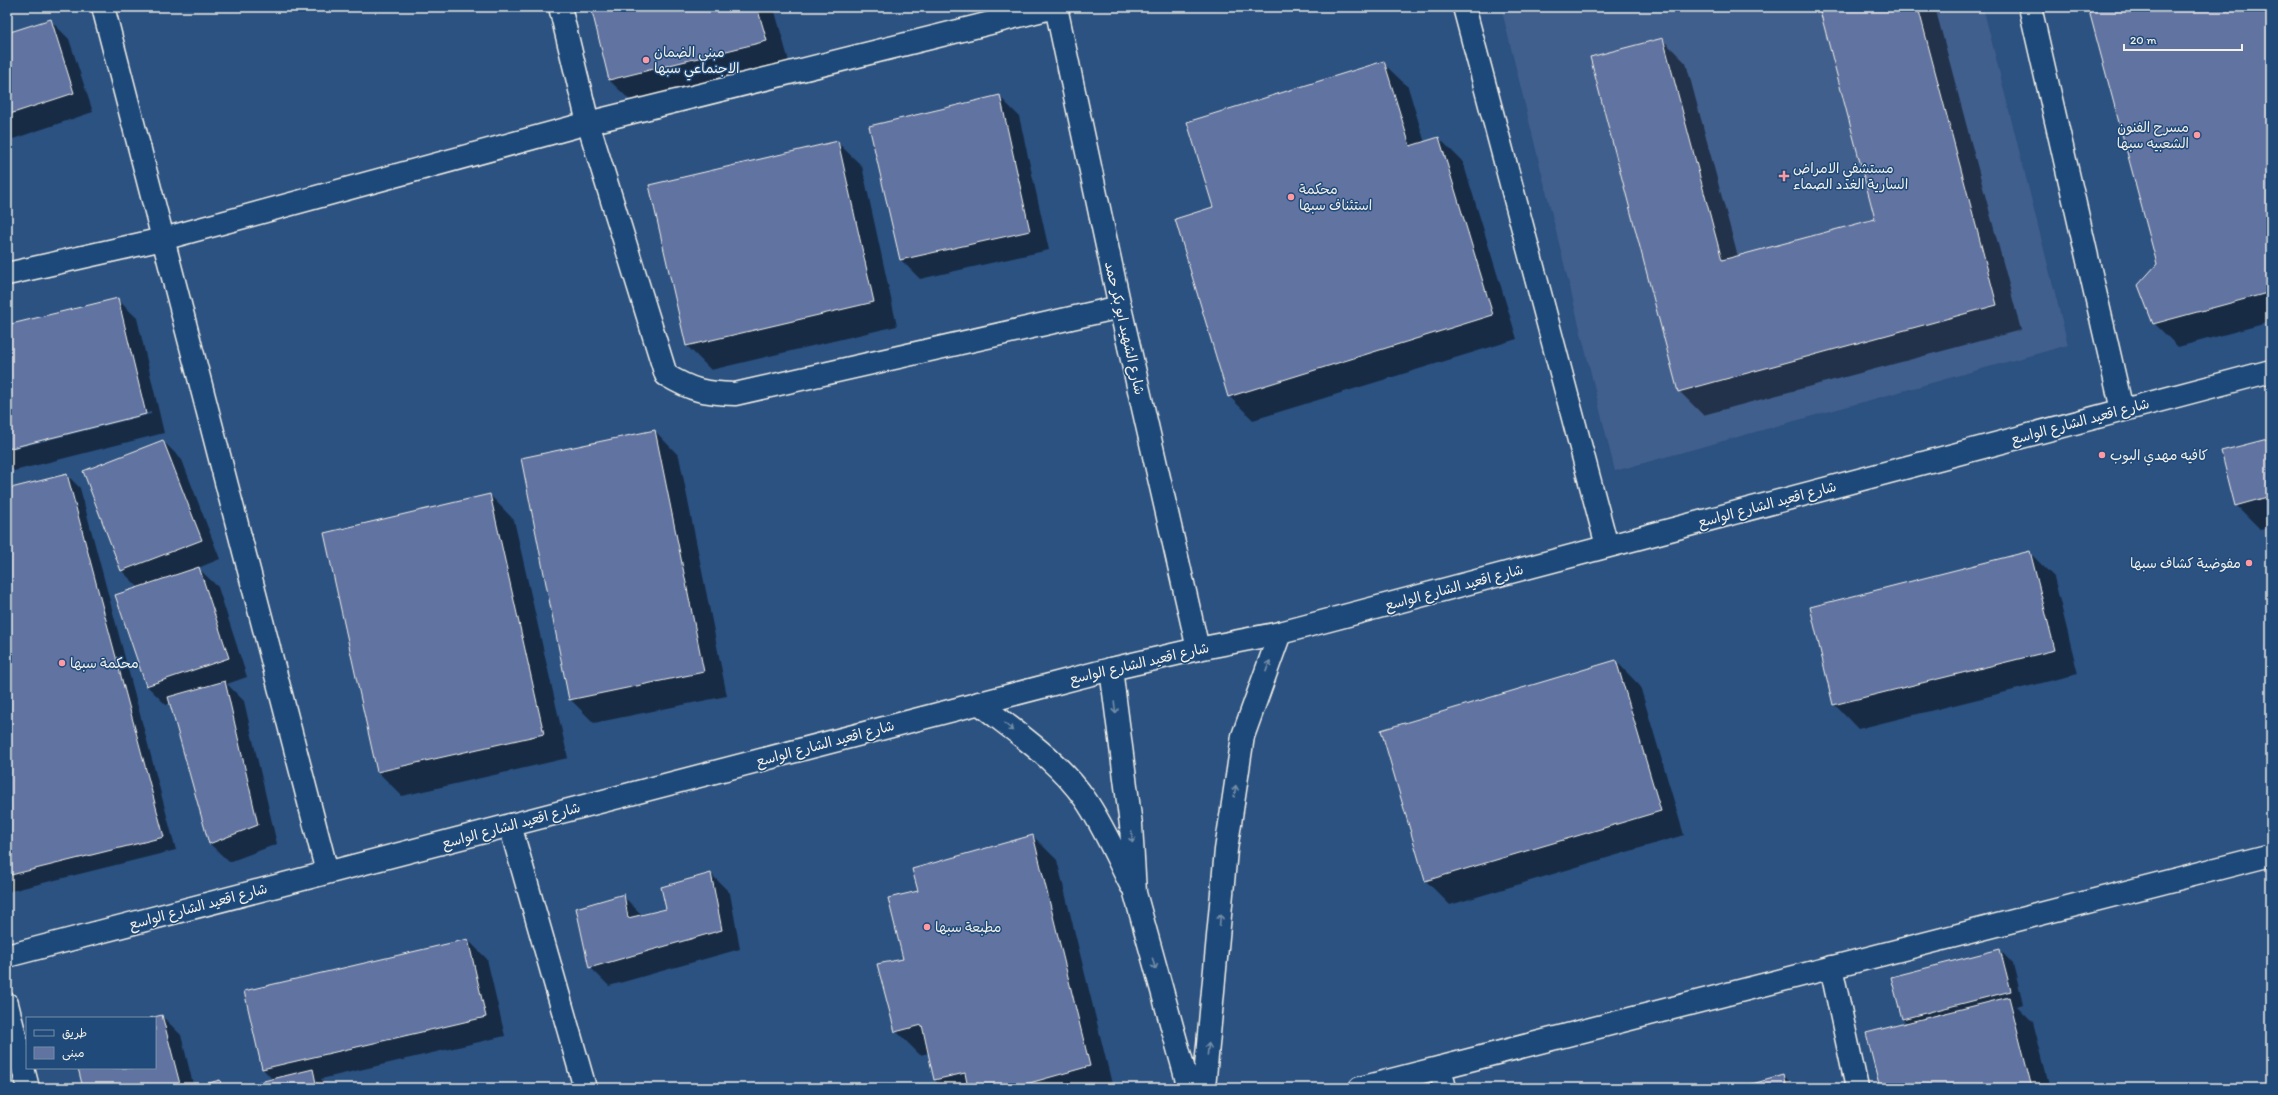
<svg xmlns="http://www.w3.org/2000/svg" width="2278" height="1095" viewBox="0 0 2278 1095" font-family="Itim,'Playpen Sans Arabic',sans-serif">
<rect width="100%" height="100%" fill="#2c5282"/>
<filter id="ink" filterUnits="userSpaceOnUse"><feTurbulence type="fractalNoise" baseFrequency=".025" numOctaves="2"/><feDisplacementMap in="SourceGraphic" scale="8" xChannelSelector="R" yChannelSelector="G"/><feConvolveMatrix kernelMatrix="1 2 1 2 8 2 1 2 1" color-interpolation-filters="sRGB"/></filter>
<g filter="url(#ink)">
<polygon fill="#405f8d" points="1501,7 1983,7 2068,345 1615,471"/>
<g fill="#0007" fill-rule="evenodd">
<polygon points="592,7 778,7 774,8 790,65 634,104 609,80"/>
<polygon points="1820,7 1935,7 2021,330 1703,415 1679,391 1662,39 1686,63 1738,257 1876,219"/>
<polygon points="2089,7 2271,7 2271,322 2178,347 2154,323 2158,264"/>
<polygon points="50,20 69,39 93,112 7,141 7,34"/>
<polygon points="1383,63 1408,87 1425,143 1439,138 1463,162 1517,339 1253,420 1229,396 1214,208"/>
<polygon points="999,96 1019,116 1049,250 920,279 901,260"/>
<polygon points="837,142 862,166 897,326 711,370 686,345"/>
<polygon points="7,255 10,265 7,266"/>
<path d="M 117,299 L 137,318 L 164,433 L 14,471 L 7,463 L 7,326 ZM 151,412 L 151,414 L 8,450 L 8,448 Z"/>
<polygon points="655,431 679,456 727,696 594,723 570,699"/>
<polygon points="2271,439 2271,527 2260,529 2236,505"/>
<polygon points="163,441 182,460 220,559 198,568 218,587 247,677 227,684 244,701 277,844 229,862 209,843 171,703 166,705 147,686 117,596 139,588 122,571 84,471"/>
<polygon points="67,475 80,488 176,850 7,892 7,490"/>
<polygon points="490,495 514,520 568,758 402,796 378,772 325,533"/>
<polygon points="2030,553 2054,577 2078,674 1858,729 1834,704"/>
<polygon points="1616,661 1640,686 1684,835 1450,905 1426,881 1382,731"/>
<polygon points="1033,836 1057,860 1113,1088 943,1088 935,1080 929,1053 920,1055 896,1031 904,960 919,892"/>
<polygon points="711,874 730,893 740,949 609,986 590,967 623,896 642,915 667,909"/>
<polygon points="468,940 487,959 505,1036 321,1079 327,1088 239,1088 273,1080 263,1069 245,992"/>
<polygon points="2000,950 2013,964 2023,1004 2017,1006 2033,1022 2050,1088 1881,1088 1907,1023 1902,1019"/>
<polygon points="162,1016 181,1035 194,1088 220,1081 227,1088 84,1088 79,1068 155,1068 154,1018"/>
<polygon points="1784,1076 1796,1088 1742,1088"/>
</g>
<g fill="#6173a1" stroke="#f4f1e8">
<polygon points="591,7 757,7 767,41 609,80"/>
<polygon points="1819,7 1918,7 1997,305 1678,392 1590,57 1663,38 1722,260 1875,219"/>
<polygon points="2088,7 2271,7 2271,292 2153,324 2138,285 2157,264"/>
<polygon points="51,19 74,93 7,115 7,33"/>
<polygon points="1384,61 1410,146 1439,137 1493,315 1228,397 1175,219 1213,207 1187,122"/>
<polygon points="1000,95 1030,231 900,260 869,126"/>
<polygon points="838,141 874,302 686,346 649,185"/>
<polygon points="118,298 146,414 7,449 7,325"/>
<polygon points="655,430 704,672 569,700 521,458"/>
<polygon points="2271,438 2271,496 2235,506 2221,451"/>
<polygon points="163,440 202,540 121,571 83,471"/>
<polygon points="67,474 164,837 7,876 7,489"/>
<polygon points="490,494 544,734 377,772 324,533"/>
<polygon points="2030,551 2055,650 1833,705 1810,607"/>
<polygon points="199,567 229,658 146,686 115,595"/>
<polygon points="1616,660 1661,811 1425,881 1381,730"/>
<polygon points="225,681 258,825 209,844 168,697"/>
<polygon points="1033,835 1090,1066 1012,1088 968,1088 965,1073 934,1080 922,1025 895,1032 877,964 903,959 888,898 918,891 912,869"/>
<polygon points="711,873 722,930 589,968 576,908 624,894 628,918 666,909 661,887"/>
<polygon points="468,939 486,1017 262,1069 244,991"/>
<polygon points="2000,949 2011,991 1902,1019 1891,977"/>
<polygon points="2009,997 2032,1088 1880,1088 1866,1033"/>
<polygon points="162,1015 181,1088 83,1088 78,1068 155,1068 155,1018 150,1018"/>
<polygon points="313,1069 317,1088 235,1088"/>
<polygon points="1784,1075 1787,1088 1738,1088"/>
<polygon points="220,1080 222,1088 190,1088"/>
</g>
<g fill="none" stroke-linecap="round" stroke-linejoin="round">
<g stroke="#f4f1e8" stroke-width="25">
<g id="minor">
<polyline points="103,7 327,872"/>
<path d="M 560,7 L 588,123 L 666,375 C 693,391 704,393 735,394 L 1120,307"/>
<polyline points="1056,7 1120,307 1198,649"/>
<polyline points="1464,7 1607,546"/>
<polyline points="2030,7 2122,410"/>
<polyline points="7,274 163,239 588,123 1055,7"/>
<polyline points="1111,669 1131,825 1135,893 1189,1088"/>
<path d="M 979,703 C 1015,732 1058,760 1085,799 C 1103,825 1116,856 1131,885"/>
<polyline points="510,825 585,1088"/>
<polyline points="7,956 1111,669 1198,649 1280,633 2271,371"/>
<polyline points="1831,967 1857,1088"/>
<polyline points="7,1004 28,1088"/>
<polyline points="1440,1068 1445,1088"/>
<polyline points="1204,1088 1226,850 1243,736 1280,633"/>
<polyline points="1360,1088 2271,855"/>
</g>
</g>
<use href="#minor" stroke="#1f4a7a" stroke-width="22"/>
</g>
<defs><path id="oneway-shaft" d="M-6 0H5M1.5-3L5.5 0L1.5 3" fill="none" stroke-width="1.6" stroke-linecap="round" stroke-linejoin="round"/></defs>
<g stroke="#748da6">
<use href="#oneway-shaft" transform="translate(1268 666) rotate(-70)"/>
<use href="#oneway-shaft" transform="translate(1115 708) rotate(83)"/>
<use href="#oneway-shaft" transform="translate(1009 727) rotate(39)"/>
<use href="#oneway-shaft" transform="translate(1235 791) rotate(-82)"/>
<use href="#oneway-shaft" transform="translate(1132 837) rotate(87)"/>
<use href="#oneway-shaft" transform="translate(1220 920) rotate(-85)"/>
<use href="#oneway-shaft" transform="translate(1154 964) rotate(75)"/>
<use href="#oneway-shaft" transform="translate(1208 1049) rotate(-84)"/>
</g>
</g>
<g fill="#ff9aa2" stroke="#1f4a7a" stroke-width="1.5">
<circle cx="646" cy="60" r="4"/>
<circle cx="2197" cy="135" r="4"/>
<path d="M1782 170h4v4h4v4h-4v4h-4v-4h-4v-4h4z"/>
<circle cx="1291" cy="197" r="4"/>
<circle cx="2102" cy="455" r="4"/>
<circle cx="2249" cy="563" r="4"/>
<circle cx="62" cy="663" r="4"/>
<circle cx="927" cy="927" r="4"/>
</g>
<g text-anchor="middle" stroke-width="3" stroke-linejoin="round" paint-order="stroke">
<g font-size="14" fill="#f4f1e8" stroke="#1f4a7a" text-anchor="start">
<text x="654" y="57">مبني الضمان<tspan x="654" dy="16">الاجنماعي سبها</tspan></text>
<text x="2189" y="132" text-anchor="end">مسرح الفنون<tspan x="2189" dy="16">الشعبيه سبها</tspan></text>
<text x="1793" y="173">مستشفي الامراض<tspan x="1793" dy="16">السارية الغدد الصماء</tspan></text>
<text x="1299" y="194">محكمة<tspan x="1299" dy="16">استئناف سبها</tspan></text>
<text x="2110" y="460">كافيه مهدي البوب</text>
<text x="2241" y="568" text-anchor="end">مفوضية كشاف سبها</text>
<text x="70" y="668">محكمة سبها</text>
<text x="935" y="932">مطبعة سبها</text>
</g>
<g font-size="14" fill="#f4f1e8" stroke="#1f4a7a">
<text transform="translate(1125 328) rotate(77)" y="5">شارع الشهيد ابو بكر حمد</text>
<text transform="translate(2080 421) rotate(-15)" y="5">شارع اقعيد الشارع الواسع</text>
<text transform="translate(1767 504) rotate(-15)" y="5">شارع اقعيد الشارع الواسع</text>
<text transform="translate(1454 587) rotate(-15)" y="5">شارع اقعيد الشارع الواسع</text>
<text transform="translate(1139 663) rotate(-13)" y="5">شارع اقعيد الشارع الواسع</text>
<text transform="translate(825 743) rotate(-15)" y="5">شارع اقعيد الشارع الواسع</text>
<text transform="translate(511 825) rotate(-15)" y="5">شارع اقعيد الشارع الواسع</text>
<text transform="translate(198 906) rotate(-15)" y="5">شارع اقعيد الشارع الواسع</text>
</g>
</g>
<rect width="2278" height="1095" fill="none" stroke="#1f4a7a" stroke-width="24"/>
<rect x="12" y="12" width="2254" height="1071" fill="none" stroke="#f4f1e8" stroke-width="1.5" filter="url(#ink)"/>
<rect x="26" y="1017" width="130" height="52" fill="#1f4a7a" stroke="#748da6"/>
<rect x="34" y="1030" width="20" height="6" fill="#1f4a7a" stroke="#748da6"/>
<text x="62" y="1037" font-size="12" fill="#f4f1e8">طريق</text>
<rect x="34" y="1047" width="20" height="12" fill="#6173a1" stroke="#748da6"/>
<text x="62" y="1057" font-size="12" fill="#f4f1e8">مبنى</text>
<path d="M2124 44v6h118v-6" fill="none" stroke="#f4f1e8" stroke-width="2"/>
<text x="2130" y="44" font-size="12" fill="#f4f1e8" stroke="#1f4a7a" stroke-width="3" paint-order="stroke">20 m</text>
</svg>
